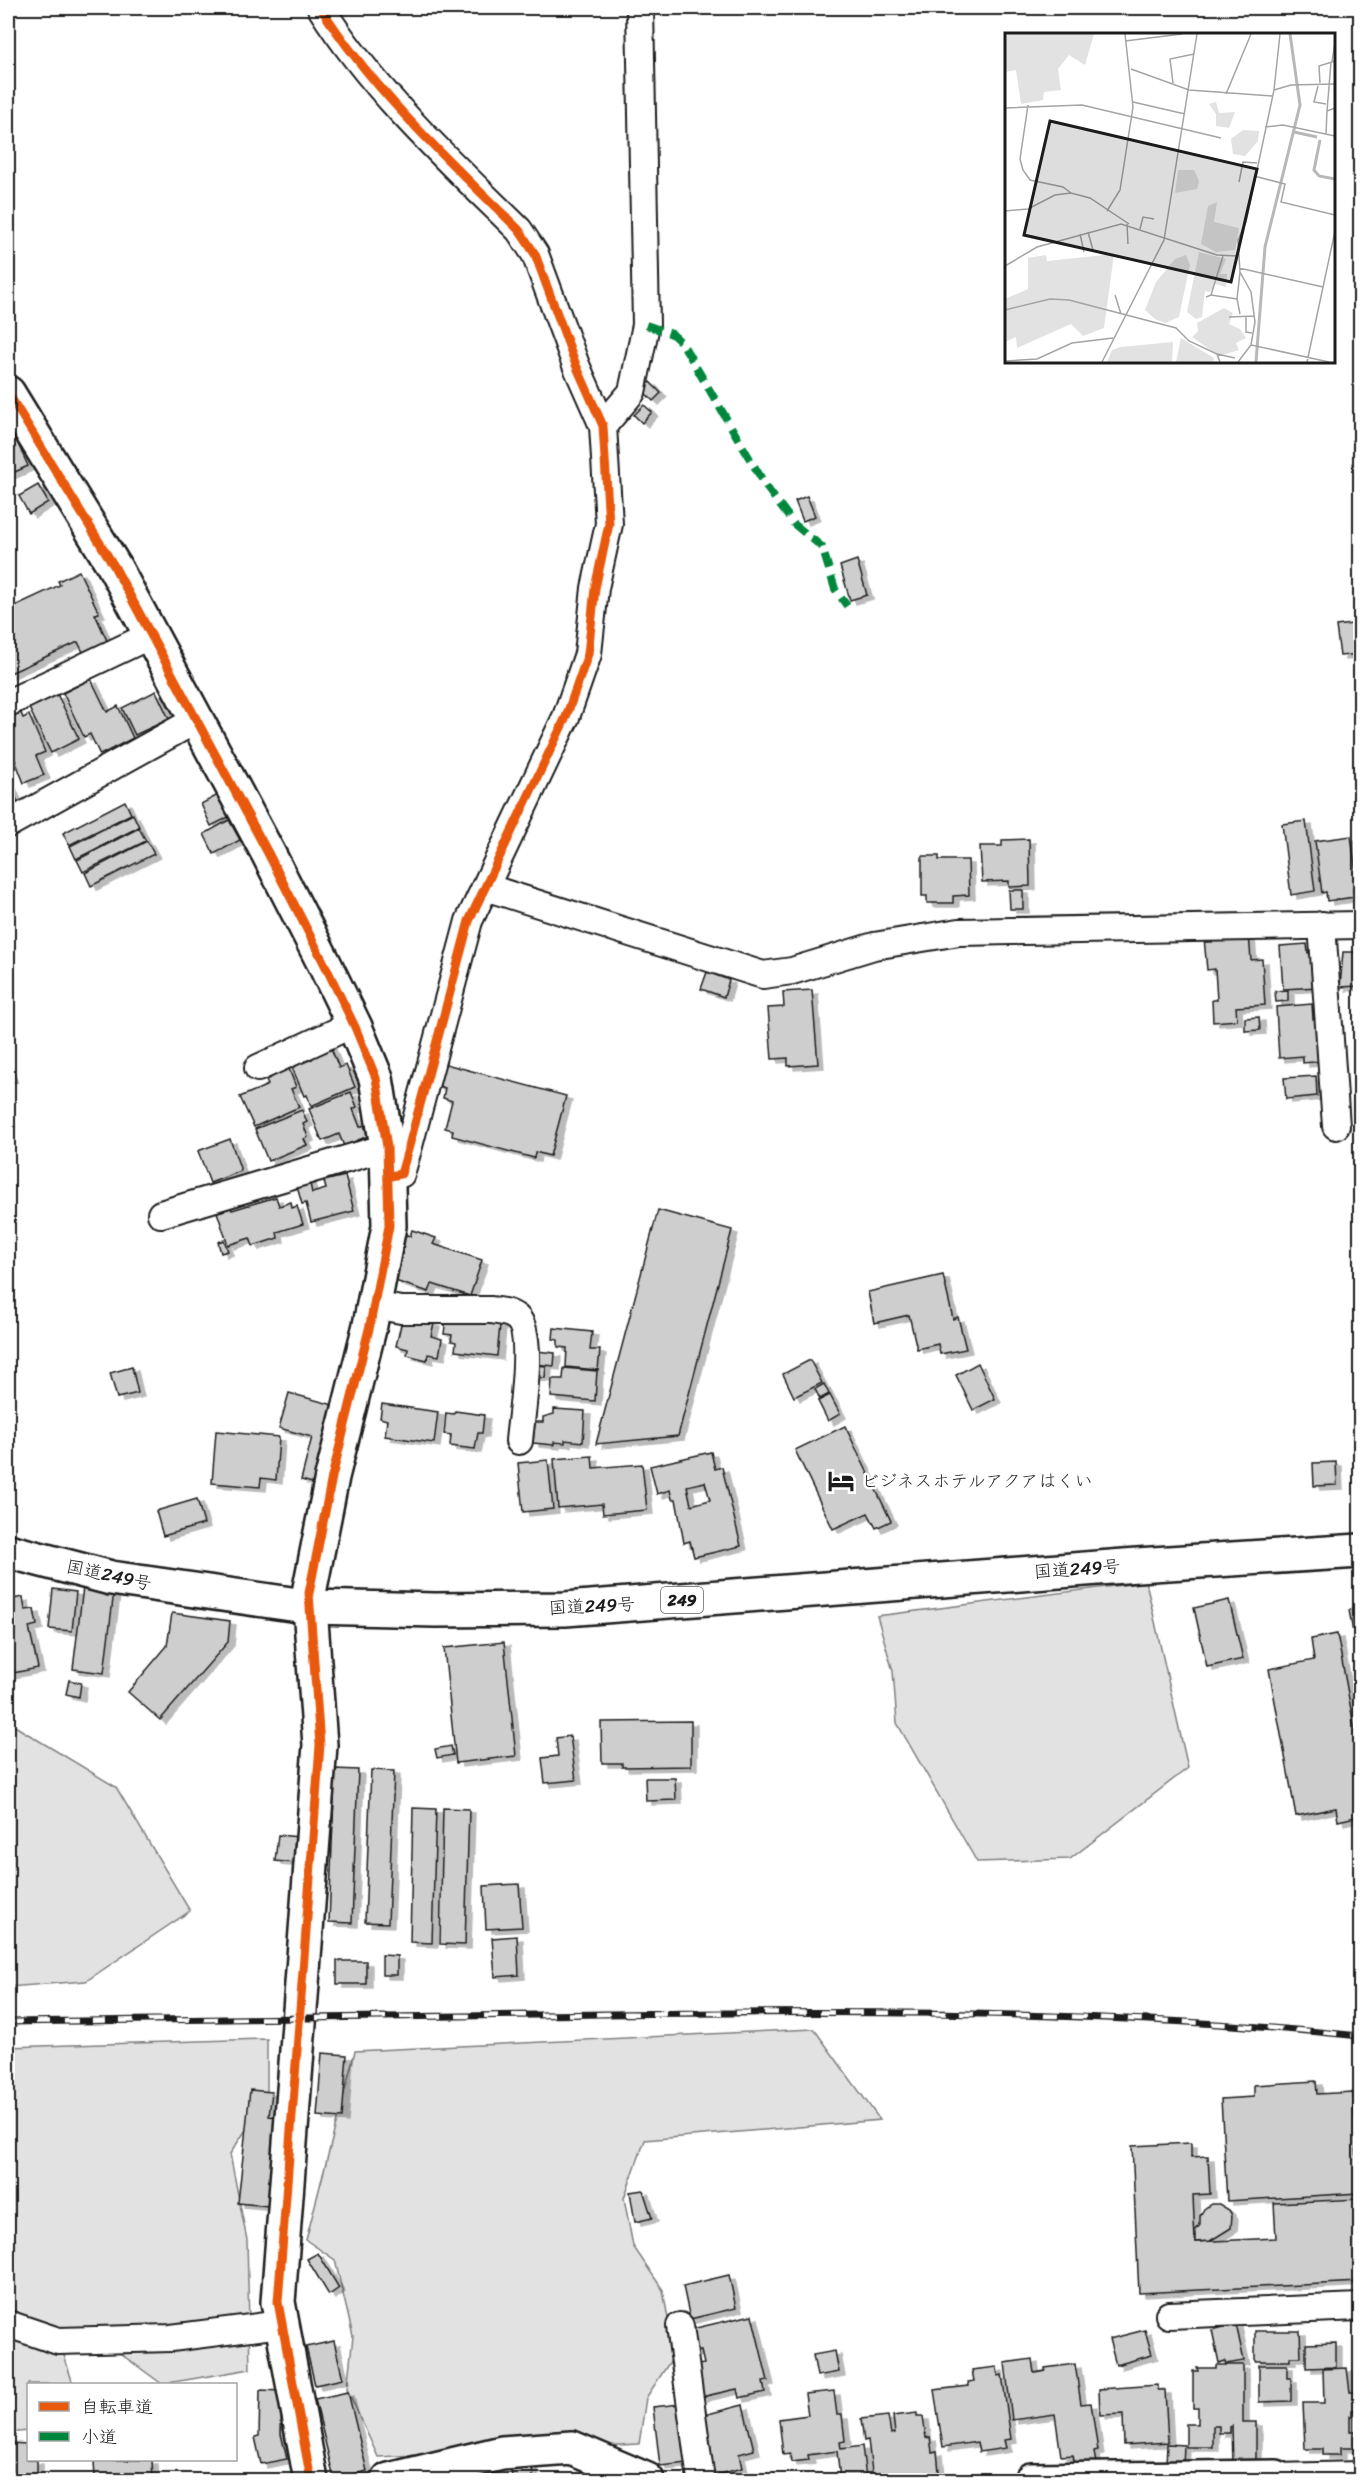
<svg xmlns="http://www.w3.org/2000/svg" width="1368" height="2488" viewBox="0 0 1368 2488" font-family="Sriracha,'Klee One',sans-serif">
<defs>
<filter id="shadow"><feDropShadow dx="6" dy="4" stdDeviation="0" flood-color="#0004"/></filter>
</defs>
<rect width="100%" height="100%" fill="#fff"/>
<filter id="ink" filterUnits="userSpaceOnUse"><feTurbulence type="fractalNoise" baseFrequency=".0167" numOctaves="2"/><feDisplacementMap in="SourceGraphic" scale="12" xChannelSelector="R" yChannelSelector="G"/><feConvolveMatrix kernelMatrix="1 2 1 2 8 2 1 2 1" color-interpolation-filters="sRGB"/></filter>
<g filter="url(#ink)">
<g fill="#e2e2e2" stroke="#7f7f7f" stroke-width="1.5">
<polygon points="8,1054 17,1082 8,1083"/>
<polygon points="1146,1582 1188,1768 1070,1859 977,1862 897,1723 893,1671 877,1616"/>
<polygon points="8,1722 116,1787 190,1911 86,1981 8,1987"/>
<polygon points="814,2029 880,2120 645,2140 624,2198 633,2246 663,2290 670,2330 671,2360 646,2398 639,2444 378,2457 347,2389 353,2336 335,2260 306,2240 355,2051"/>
<polygon points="267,2039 267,2098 230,2154 247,2240 250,2369 162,2384 103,2341 62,2349 73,2384 28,2384 28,2431 8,2433 8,2047"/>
</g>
<g fill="#cecece" stroke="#1c1c1c" stroke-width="1.5" fill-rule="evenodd" filter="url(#shadow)">
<polygon points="650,382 661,393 653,401 642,390"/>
<polygon points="644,405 652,412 642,423 634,415"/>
<polygon points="14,435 28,466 8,475 8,437"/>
<polygon points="38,485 48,502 29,514 19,496"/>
<polygon points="807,496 815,516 803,521 795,501"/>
<polygon points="857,560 867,595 850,600 840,566"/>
<polygon points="79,571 99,613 95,614 109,645 85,656 78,642 8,674 8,609 60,585 58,581"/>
<polygon points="1360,623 1360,654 1340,656 1336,626"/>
<polygon points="91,679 107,712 118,706 133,738 100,755 90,734 84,737 63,693"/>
<polygon points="156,691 169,719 135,735 122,708"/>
<polygon points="57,694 79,739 51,753 29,708"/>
<polygon points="21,713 23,718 29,715 45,752 36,756 44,775 24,783 8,742 8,718"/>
<polygon points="8,780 17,800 8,804"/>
<polygon points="1355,782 1360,782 1360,805 1358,805"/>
<polygon points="218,795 229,817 211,826 201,804"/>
<polygon points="125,801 131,814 69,845 63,833"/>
<polygon points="133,814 139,827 76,859 70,846"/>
<polygon points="229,820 240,840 214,854 204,834"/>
<polygon points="1306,821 1315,891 1291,895 1282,824"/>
<polygon points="139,828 146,841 83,872 77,860"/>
<polygon points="1351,836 1358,888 1353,888 1354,897 1327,901 1326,892 1322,893 1315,841"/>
<polygon points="1029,839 1030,886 1009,887 1009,881 982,882 980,846 1002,846 1002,840"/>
<polygon points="147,841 154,854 91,886 85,873"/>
<polygon points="922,856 939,856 939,860 968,860 969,895 953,896 953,903 927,903 927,896 922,896"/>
<polygon points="1009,890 1023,890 1023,909 1010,909"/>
<polygon points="1249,934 1251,960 1262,959 1265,1005 1236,1007 1237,1020 1213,1022 1212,1000 1217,1000 1215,969 1207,970 1204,938"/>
<polygon points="1307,944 1308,953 1315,952 1318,987 1283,989 1280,946"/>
<polygon points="1343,952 1360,952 1360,986 1340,987"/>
<polygon points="707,972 729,980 724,997 701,989"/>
<polygon points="812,990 818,1064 788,1066 788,1058 772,1059 768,1008 784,1007 783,992"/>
<polygon points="1288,990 1288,1001 1276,1002 1275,991"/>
<polygon points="1312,1004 1313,1019 1321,1019 1324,1061 1303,1063 1303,1056 1279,1058 1276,1007"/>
<polygon points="1259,1017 1260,1030 1245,1031 1245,1018"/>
<polygon points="329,1043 339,1068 346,1065 355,1087 311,1106 307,1095 304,1096 292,1067 312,1059 309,1052"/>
<polygon points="442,1063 566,1096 550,1156 535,1152 534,1158 452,1136 453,1130 445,1128 452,1101 443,1098 445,1088 436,1085"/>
<polygon points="287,1064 296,1087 291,1089 299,1107 254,1127 240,1097 268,1085 263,1074"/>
<polygon points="1316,1076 1317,1096 1286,1099 1284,1078"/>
<polygon points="351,1092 357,1107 353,1109 360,1127 364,1125 368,1136 344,1146 339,1134 322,1141 309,1109"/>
<polygon points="302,1110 307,1122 303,1124 308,1137 304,1139 307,1145 268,1161 255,1129"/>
<polygon points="230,1139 241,1171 210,1183 198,1151"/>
<rect x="1355" y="1139" width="5" height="31"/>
<polygon points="345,1176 354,1211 311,1222 306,1203 302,1204 296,1183 309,1179 312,1193 326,1189 324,1181"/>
<polygon points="276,1197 279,1206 291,1202 292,1208 297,1206 303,1224 277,1232 278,1238 253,1246 250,1238 228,1245 217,1212 231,1208 232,1210"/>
<polygon points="658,1210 732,1230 678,1436 596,1444"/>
<polygon points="412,1230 436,1238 433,1244 482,1260 470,1296 432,1284 429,1292 395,1281 398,1272 389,1269 401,1233 410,1236"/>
<polygon points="224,1240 228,1251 221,1253 218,1242"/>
<polygon points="943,1275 953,1319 958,1317 966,1349 940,1354 938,1344 917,1349 909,1315 874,1323 868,1292"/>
<polygon points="403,1316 434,1323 431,1336 442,1339 439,1356 428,1354 427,1360 407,1355 408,1349 396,1346"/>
<polygon points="446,1318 500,1325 497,1356 455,1351 456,1342 451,1341 452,1335 444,1334"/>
<polygon points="554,1328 592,1332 590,1350 600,1350 598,1370 566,1367 567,1348 558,1347 558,1340 553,1339"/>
<polygon points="536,1351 555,1353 554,1366 535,1364"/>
<polygon points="810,1360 822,1383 794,1397 783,1374"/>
<polygon points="978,1363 995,1399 973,1410 956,1375"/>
<polygon points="535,1365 546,1366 545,1378 534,1377"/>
<polygon points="132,1367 138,1393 117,1398 110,1373"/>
<polygon points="564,1368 597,1371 595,1401 551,1397 552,1379 563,1379"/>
<polygon points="824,1384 829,1394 820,1399 815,1389"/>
<polygon points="289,1393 341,1407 320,1485 301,1480 312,1437 279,1428"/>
<polygon points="830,1395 840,1414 828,1421 818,1401"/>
<polygon points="382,1404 438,1412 434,1443 385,1436 387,1420 380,1418"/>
<polygon points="554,1409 585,1411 583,1442 565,1440 565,1443 554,1442 554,1445 533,1443 535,1422 543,1422 543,1417 554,1414"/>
<polygon points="455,1411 484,1415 482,1433 478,1433 475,1449 450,1446 451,1435 444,1434 446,1413 454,1414"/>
<polygon points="845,1426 891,1521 876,1528 868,1513 833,1529 795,1450"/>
<polygon points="216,1431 279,1437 276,1480 261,1478 260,1487 212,1483"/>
<path d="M 711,1452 L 715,1469 L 722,1467 L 741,1546 L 694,1557 L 690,1541 L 684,1543 L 676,1499 L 672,1499 L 670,1490 L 657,1494 L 650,1466 ZM 705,1482 L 710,1500 L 691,1505 L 687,1486 Z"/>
<polygon points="592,1456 593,1468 642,1464 647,1510 603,1514 602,1504 558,1508 554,1459"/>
<polygon points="548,1460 553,1509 523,1512 518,1463"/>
<polygon points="1336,1462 1337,1485 1314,1486 1313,1463"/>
<polygon points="197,1499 204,1524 163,1536 156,1511"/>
<polygon points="83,1587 114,1591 104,1673 73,1669"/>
<polygon points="53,1589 76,1592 72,1631 49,1629"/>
<polygon points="23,1597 25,1610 34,1609 37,1625 29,1627 38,1668 8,1674 8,1600"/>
<polygon points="1229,1600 1243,1659 1207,1667 1194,1608"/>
<polygon points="1360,1608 1360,1670 1349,1610"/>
<polygon points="172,1613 230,1621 228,1642 160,1720 128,1692 167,1646"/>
<polygon points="1337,1634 1360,1758 1360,1816 1338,1821 1336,1808 1296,1816 1269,1669 1314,1660 1311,1639"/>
<polygon points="504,1642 516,1756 456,1763 444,1648"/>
<polygon points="69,1680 81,1683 79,1697 66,1694"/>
<polygon points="691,1721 691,1766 622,1767 622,1763 602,1763 601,1722"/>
<polygon points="570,1736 576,1780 545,1783 542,1758 558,1756 556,1738"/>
<polygon points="451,1746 453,1755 437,1758 435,1749"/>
<polygon points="335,1769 358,1770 352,1923 329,1922"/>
<polygon points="371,1770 394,1771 388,1923 365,1922"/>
<polygon points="645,1778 675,1778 676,1800 646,1801"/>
<polygon points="413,1808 436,1809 432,1943 410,1942"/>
<polygon points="443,1808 469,1809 465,1945 440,1944"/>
<polygon points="278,1835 299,1837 296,1863 275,1861"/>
<polygon points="519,1884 522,1927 486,1929 484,1886"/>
<polygon points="517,1936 519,1975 495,1977 492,1938"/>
<polygon points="382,1955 397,1956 397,1975 382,1975"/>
<rect x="337" y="1961" width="29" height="23"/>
<polygon points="322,2053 347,2055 342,2118 317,2116"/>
<polygon points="1316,2081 1317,2094 1353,2092 1359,2193 1227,2201 1221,2099 1254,2097 1254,2085"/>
<polygon points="250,2090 272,2092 269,2116 277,2117 268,2206 238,2203"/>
<polygon points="1191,2143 1191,2157 1208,2156 1210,2194 1193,2195 1195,2242 1276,2238 1274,2203 1360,2199 1360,2282 1139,2293 1132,2146"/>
<polygon points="643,2190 652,2218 635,2222 630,2192"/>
<polygon points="1211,2204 1219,2204 1229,2210 1232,2215 1231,2228 1210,2241 1195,2242 1195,2231 1200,2225 1200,2216 1204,2209"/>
<polygon points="318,2253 339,2288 329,2295 307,2259"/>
<polygon points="729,2275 736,2308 690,2319 683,2286"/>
<polygon points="752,2315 768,2381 763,2382 765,2392 739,2398 737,2389 701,2397 692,2366 704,2364 701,2351 693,2353 687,2330"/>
<polygon points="1236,2324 1244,2361 1226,2364 1225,2361 1219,2363 1212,2330"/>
<polygon points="1145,2330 1152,2355 1116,2365 1109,2339"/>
<polygon points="1255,2331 1300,2331 1301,2357 1290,2357 1290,2361 1255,2361"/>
<polygon points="334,2341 343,2379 315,2385 306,2347"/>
<polygon points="1336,2343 1336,2367 1306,2368 1306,2344"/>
<polygon points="835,2351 839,2372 817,2376 813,2355"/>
<polygon points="1032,2359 1034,2373 1045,2371 1045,2368 1075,2364 1081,2404 1091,2403 1098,2451 1094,2452 1096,2463 1075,2466 1073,2455 1061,2456 1055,2414 1012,2420 1005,2363"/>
<polygon points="1216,2365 1243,2365 1243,2422 1256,2422 1256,2465 1233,2465 1232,2426 1230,2427 1230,2433 1219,2433 1219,2426 1213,2426 1213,2447 1186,2447 1186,2424 1198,2424 1198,2408 1193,2408 1193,2371 1198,2371 1197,2368 1216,2368"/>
<polygon points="1259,2365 1287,2365 1287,2378 1291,2378 1291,2401 1259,2402"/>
<polygon points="997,2367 998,2376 1002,2375 1011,2439 1004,2440 1006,2448 979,2452 977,2442 943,2447 934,2390 969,2386 968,2382 974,2381 972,2370"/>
<polygon points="1347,2368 1350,2392 1358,2392 1358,2410 1352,2410 1352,2416 1350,2416 1350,2431 1355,2431 1355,2448 1340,2448 1340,2455 1322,2455 1322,2449 1305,2449 1303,2403 1324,2403 1323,2369"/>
<polygon points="1158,2385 1158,2390 1165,2390 1168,2442 1124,2445 1123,2414 1100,2415 1099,2389"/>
<polygon points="260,2390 282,2391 281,2434 287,2459 261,2464 255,2437 259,2436"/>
<polygon points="834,2391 837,2415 842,2415 845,2441 840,2442 841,2449 862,2446 866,2478 840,2480 837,2451 808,2455 809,2460 791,2462 790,2454 783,2455 779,2419 808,2415 805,2394"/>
<polygon points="348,2392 367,2471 334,2479 315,2399"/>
<polygon points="680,2404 687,2463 660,2466 653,2407"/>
<polygon points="743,2405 754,2450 739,2454 742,2468 712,2476 706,2448 711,2446 704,2415"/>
<polygon points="917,2413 917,2416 923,2416 926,2438 930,2437 932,2452 937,2451 939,2472 921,2475 922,2480 902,2480 901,2477 873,2480 868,2440 864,2441 861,2419 888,2416 891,2434 895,2433 893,2416"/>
<polygon points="8,2443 28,2444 28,2460 37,2460 37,2480 8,2480"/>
<polygon points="1167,2444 1184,2445 1183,2466 1166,2465"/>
<polygon points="94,2460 152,2460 153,2480 95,2480"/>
<polygon points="532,2464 533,2478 512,2480 511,2466"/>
<rect x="588" y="2473" width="14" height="7"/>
</g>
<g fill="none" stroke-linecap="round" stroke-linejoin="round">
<g stroke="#1c1c1c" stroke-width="30">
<g id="street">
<path d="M 321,8 C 373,91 449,161 519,230 L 535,254 L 576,365 L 603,426 L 609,524 L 595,588 L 588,654 L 566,717 L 469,921 L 409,1146 L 401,1174 L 390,1176"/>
<polyline points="603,426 632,392 646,325 640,8"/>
<polyline points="8,703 151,635"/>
<polyline points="8,824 196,720"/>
<polyline points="485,887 763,975 792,971 874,946 959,932 1360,925"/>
<polyline points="1322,925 1336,1126"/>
<polyline points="258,1068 353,1024"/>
<polyline points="161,1214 387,1147"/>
<path d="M 373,1305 L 401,1310 L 491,1310 C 500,1311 510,1312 517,1318 C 535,1334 521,1416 519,1441"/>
<polyline points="1169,2315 1360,2307"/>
<polyline points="8,2324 58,2341 171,2338 281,2324"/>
<polyline points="680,2326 701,2480"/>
<polyline points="1276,2480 1276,2477 1360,2475"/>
</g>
</g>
<g stroke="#1c1c1c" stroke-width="38">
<g id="secondary">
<polyline points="8,393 114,566 268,853 324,963 355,1027 376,1078 387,1147 389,1226 370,1325 332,1477 309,1593 320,1745 278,2302 311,2480"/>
<polyline points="389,2480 502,2453 572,2448 647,2480"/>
<polyline points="1031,2480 1276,2477"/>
</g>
</g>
<g stroke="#1c1c1c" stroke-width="38">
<polyline id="highway" points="8,1551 111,1578 312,1607 435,1610 565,1609 1137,1565 1360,1551"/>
</g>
<use href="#street" stroke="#fff" stroke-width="26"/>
<use href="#secondary" stroke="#fff" stroke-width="33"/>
<use href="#highway" stroke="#fff" stroke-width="33"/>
<g stroke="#1c1c1c" stroke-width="7">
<path id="rail" d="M 8,2022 C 207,2019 407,2017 606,2014 C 858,2011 1110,2010 1360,2036"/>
</g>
<use href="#rail" stroke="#fff" stroke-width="4.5" stroke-dasharray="14" stroke-linecap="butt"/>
<polyline stroke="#00873e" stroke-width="8" stroke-dasharray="15 8" stroke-linecap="butt" points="646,325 672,334 682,343 767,488 794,524 822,547 835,589 847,606"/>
<g stroke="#fff" stroke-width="13">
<g id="cycleway">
<path d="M 321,8 C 373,91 449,161 519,230 L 535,254 L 576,365 L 603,426 L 609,524 L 595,588 L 588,654 L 566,717 L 469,921 L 409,1146 L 401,1174 L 390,1176"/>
<polyline points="8,393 114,566 268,853 324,963 355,1027 376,1078 387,1147 389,1226 370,1325 332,1477 309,1593 320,1745 278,2302 311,2480"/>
</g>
</g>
<use href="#cycleway" stroke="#e8590c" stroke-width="9"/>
</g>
</g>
<defs>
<g id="hotel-bare" transform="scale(2.07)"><path d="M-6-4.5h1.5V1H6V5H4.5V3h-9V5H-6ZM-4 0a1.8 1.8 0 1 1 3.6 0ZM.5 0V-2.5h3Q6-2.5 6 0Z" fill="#1c1c1c" stroke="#fff" stroke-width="2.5" paint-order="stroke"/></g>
</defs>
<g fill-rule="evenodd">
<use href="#hotel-bare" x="841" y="1481"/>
</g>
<g text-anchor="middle" stroke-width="5" stroke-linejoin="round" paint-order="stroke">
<rect fill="#fff" stroke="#606060" stroke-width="1.5" x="661" y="1587" width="42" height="26" rx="4.5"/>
<g font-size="16" font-weight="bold" fill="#1c1c1c">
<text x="682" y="1606">249</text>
</g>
<g font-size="18" fill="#1c1c1c" stroke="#fff" text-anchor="start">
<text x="861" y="1487">ビジネスホテルアクアはくい</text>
</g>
<g font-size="18" fill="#1c1c1c" stroke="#fff">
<text transform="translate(1077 1569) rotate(-4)" y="6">国道249号</text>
<text transform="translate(109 1575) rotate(12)" y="6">国道249号</text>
<text transform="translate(592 1606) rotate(-3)" y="6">国道249号</text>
</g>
</g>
<g transform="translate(1005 33)">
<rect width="330" height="330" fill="#fff"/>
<path d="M 0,1 L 89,1 L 80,32 L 64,22 L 53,36 L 56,57 L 39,59 L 38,67 L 16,71 L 11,37 L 0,39 ZM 211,69 L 214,80 L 230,79 L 224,95 L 211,93 L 211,81 L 204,71 ZM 238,97 L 254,98 L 253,108 L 240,123 L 228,121 L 226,106 ZM 173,137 L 189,137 L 194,148 L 192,156 L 170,160 ZM 212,169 L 209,189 L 234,195 L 230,217 L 211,219 L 196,211 L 203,173 ZM 194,219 L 221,226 L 215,241 L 222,241 L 221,254 L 210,251 L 205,259 L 200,258 L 197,284 L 191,286 L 182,279 ZM 109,221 L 99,295 L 78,303 L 66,291 L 12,315 L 11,304 L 0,309 L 0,266 L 23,256 L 23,225 L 41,222 L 42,228 ZM 181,222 L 185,232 L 174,284 L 160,290 L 150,286 L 140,277 L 151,249 L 170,226 ZM 219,275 L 228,280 L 224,291 L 235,296 L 241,305 L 231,310 L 234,317 L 214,323 L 187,304 L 193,298 L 192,290 ZM 176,305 L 209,325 L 208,329 L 171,329 ZM 168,309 L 167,329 L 102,329 L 107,317 L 115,314 Z" fill="#e2e2e2"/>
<path fill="none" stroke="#b8b8b8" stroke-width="3" d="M 289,99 L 312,104M 315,107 L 309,137 L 314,143 L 330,146M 251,329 L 260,214 L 295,72 L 285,1"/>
<path fill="none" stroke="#a4a4a4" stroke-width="1.5" d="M 120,8 L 177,1M 327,28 L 330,10M 126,36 L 184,57 L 267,63M 168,50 L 165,26 L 189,21M 315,50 L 314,33 L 330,28M 313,53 L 309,69 L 321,71M 269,57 L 286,52 L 330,51M 221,61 L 246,1M 128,69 L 180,81M 23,72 L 15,126 L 18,137 L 25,147 L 58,154 L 66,160M 0,75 L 77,72 L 216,105M 322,78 L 326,29M 260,94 L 278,92 L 330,103M 321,101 L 322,78 L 330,75M 249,143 L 280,151 L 276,169 L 330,182M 234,149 L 238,129 L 252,130M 0,178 L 23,176 L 50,162 L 66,160 L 85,165 L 124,191M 102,178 L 115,157 L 128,74 L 120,1M 122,191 L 123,211M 135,196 L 138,184 L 149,186M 83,199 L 88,217M 75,201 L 79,219M 0,233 L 32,214 L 116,191 L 212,222 L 232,223M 234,235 L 318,254M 110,262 L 116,281M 206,262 L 218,223M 201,264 L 206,262 L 232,266M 0,277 L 45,266 L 64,267 L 171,295 L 184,308 L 212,321 L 215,329M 235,281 L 232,266 L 235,239M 241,283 L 241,299 L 247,300M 224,284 L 249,283M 246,312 L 324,329M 212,321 L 230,325M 0,328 L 32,326 L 67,310 L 108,305M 97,329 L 159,207 L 192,1M 233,329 L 246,312 L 250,289 L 246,259 L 235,239 L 233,207 L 241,189 L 269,57 L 275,1M 302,329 L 330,198"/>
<path fill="#1c1c1c" fill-opacity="0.15" stroke="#1c1c1c" stroke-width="3" d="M 45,88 L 252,136 L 226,249 L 19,202 Z"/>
<rect width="330" height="330" fill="none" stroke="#1c1c1c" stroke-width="3"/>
</g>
<rect width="1368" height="2488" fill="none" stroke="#fff" stroke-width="30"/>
<rect x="15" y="15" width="1338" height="2458" fill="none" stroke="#1c1c1c" stroke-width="2" filter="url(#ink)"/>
<rect x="27" y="2383" width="210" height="78" fill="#ffffff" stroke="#a4a4a4" stroke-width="1.5"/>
<rect x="39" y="2402" width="30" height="9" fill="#e8590c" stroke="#a4a4a4" stroke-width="1.5"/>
<text x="81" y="2413" font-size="18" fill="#1c1c1c">自転車道</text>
<rect x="39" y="2432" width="30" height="9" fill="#00873e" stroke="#a4a4a4" stroke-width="1.5"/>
<text x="81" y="2443" font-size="18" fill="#1c1c1c">小道</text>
</svg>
